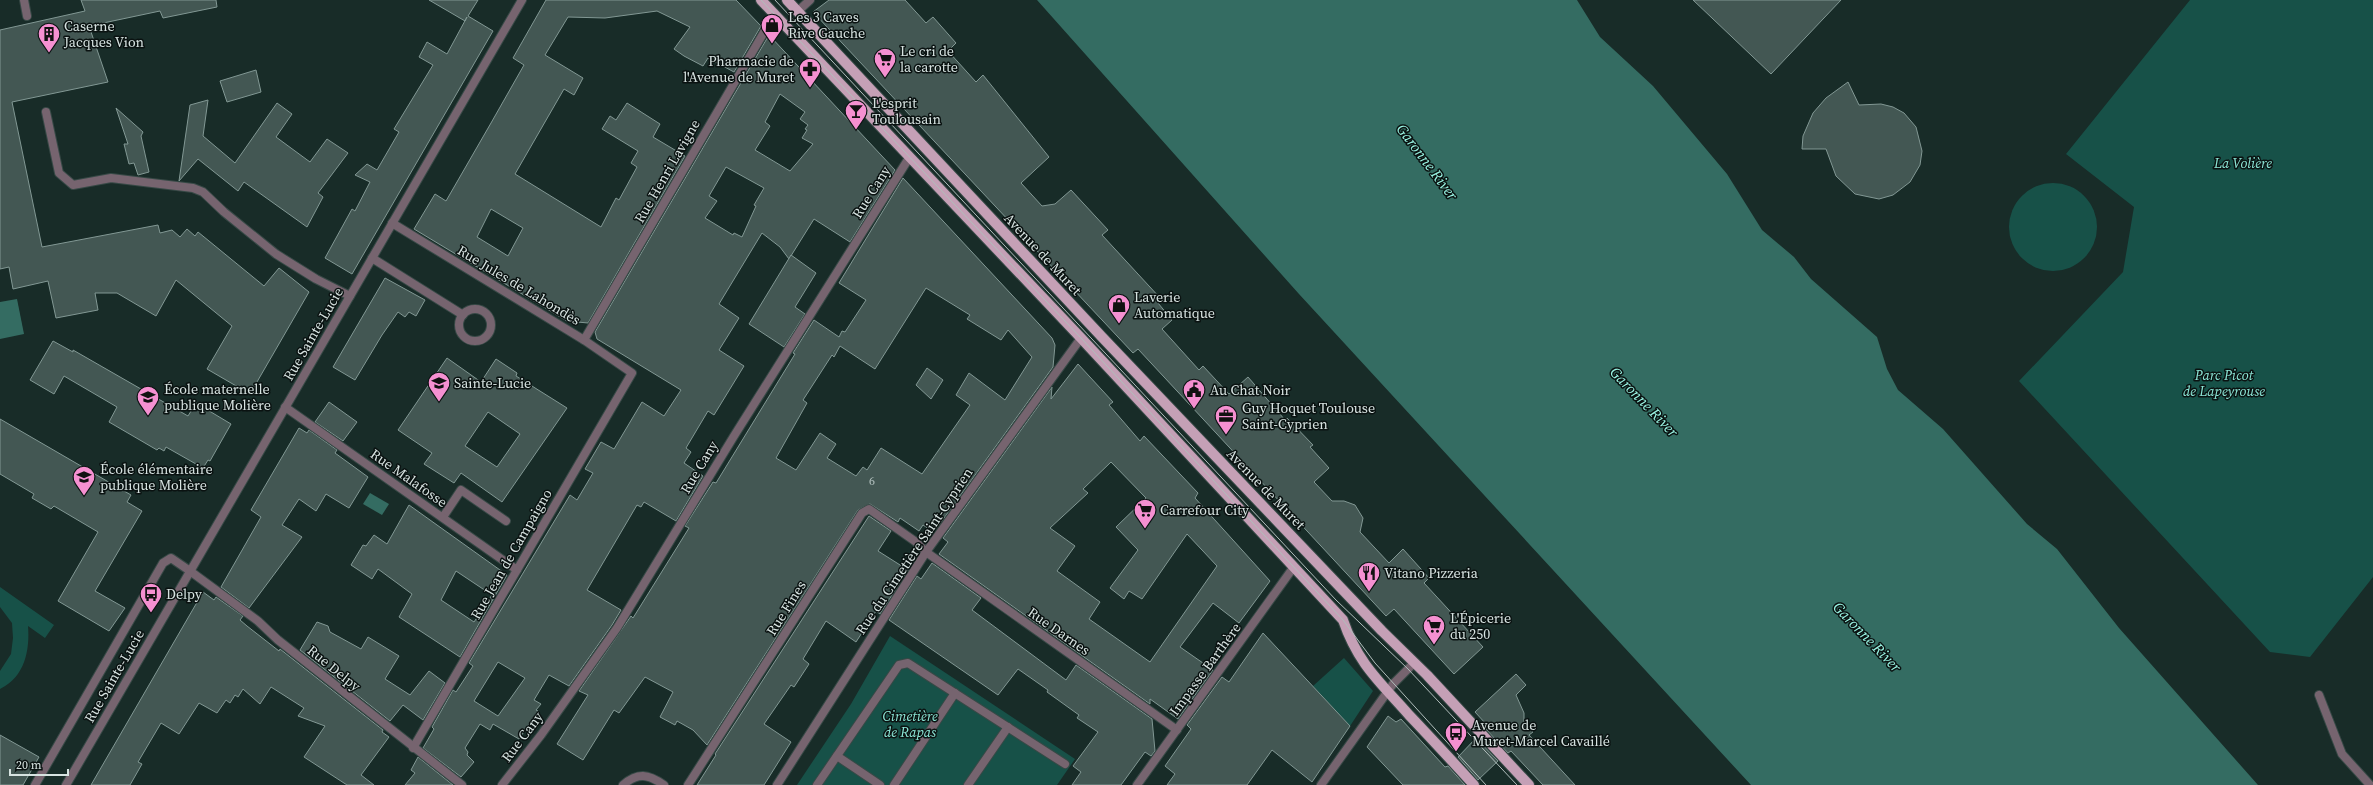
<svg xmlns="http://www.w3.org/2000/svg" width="2373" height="785" viewBox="0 0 2373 785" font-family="'Source Serif 4',serif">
<rect width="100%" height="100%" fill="#182c28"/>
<g fill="#175148">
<polygon points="2190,0 2373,0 2373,577 2310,657 2270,652 2019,381 2123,272 2134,207 2066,154"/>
<circle cx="2053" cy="227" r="44"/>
<path d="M 0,587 L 54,625 L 45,638 L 28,626 C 30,650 25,677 0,689 L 0,671 L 11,654 L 13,638 L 12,623 L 0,607 Z"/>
<polygon points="890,636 1075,759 1057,785 797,785 851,704"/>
<polygon points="1344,658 1373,691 1350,726 1313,686"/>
</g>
<g fill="#346c62">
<polygon points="1037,0 1577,0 1600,37 1653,86 1727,174 1762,230 1794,257 1811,279 1877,337 1887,369 1898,390 1943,429 2027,524 2057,549 2119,628 2258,785 1751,785 1299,294"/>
<polygon points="17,299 24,334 0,339 0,302"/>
<polygon points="370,493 389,504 382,515 363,504"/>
</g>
<g fill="#435753" stroke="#829894" fill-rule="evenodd">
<polygon points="81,0 216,0 217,7 163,18 160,11 89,26 108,82 12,102 42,247 158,225 160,233 172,230 180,237 187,229 195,236 198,232 264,286 279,268 309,292 250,394 207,369 232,326 176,280 156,316 117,293 95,293 98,310 56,318 48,281 13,289 9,267 0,269 0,30 85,11"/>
<polygon points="429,0 478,0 468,16 493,31 352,274 325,258 352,209 355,211 370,182 355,175 367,164 377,170 399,132 394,129 433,65 419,57 427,42 447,54 467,17 465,21"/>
<path d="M 546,0 L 736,0 L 761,26 L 734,72 L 708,58 L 703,66 L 684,56 L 674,49 L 690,27 L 657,11 L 605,18 L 568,17 L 545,55 L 583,78 L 574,95 L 564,89 L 515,174 L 601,227 L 616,198 L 619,200 L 637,167 L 631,163 L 638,151 L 602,129 L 610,116 L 616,120 L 627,103 L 660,124 L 653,137 L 685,156 L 588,323 L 567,321 L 414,229 L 435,194 L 446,201 L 491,123 L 524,65 L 513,58 ZM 491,209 L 523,228 L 508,256 L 477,237 Z"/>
<polygon points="829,0 905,0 926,23 933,17 956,43 948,51 976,82 983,75 1049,157 1021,183 1042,206 1055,204 1071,190 1108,230 1102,235 1161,299 1158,303 1172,320 1162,329 1199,370 1203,366 1229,394 1248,377 1285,420 1287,418 1313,445 1310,447 1329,468 1314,482 1332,501 1344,501 1355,505 1363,518 1360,532 1389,563 1403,549 1429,578 1424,583 1483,647 1454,674 1394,609 1386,616 1138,349 1133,353 813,12"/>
<polygon points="1693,0 1841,0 1771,74"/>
<path d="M 769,35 L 895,170 L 850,242 L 814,219 L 789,259 L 780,247 L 762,233 L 719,304 L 739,318 L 719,350 L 744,366 L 714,415 L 708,411 L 686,448 L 691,452 L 684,463 L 703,476 L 676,521 L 644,502 L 641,507 L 637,505 L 587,590 L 621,610 L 612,625 L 569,686 L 549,675 L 534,700 L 541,704 L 536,710 L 538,711 L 519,739 L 493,724 L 490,730 L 480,724 L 465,748 L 468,752 L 467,755 L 474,762 L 461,777 L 423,748 L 434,729 L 432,727 L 453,690 L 456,692 L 473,666 L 469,663 L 570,495 L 577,500 L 593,473 L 585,469 L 601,442 L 614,449 L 642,402 L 664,416 L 681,390 L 597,339 L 595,332 ZM 780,94 L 805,112 L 800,119 L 808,125 L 805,129 L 807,130 L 802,138 L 813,144 L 790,171 L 755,150 L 770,126 L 765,122 ZM 726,167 L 764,188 L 754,205 L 756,206 L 742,237 L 734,233 L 733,235 L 705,218 L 717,201 L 709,196 ZM 498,662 L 525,678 L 498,716 L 474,701 Z"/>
<polygon points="256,70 261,92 227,102 220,81"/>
<polygon points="1848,82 1859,105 1881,104 1893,107 1904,113 1916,127 1922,151 1920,165 1910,182 1893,195 1879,199 1855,194 1836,176 1826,149 1802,149 1803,136 1813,113 1826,98"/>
<polygon points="208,100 203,136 235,163 277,103 292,114 276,137 310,162 327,139 348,153 318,193 323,197 307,227 244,182 238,191 198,159 179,181 190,105"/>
<polygon points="116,108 143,132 141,136 149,172 138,175 134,163 129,164 124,144 128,144"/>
<path d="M 903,178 L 1052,338 L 1055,345 L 1053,367 L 934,532 L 923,525 L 919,531 L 900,518 L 898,522 L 870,504 L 858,510 L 707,745 L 693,730 L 677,721 L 675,725 L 660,717 L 673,692 L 645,677 L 619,713 L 614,710 L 583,760 L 557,744 L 588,695 L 579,691 L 631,616 L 633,618 L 689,528 L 685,526 L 713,482 L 716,483 L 795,354 L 793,353 L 814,320 L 839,337 L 842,331 L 845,332 L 866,300 L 839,283 ZM 926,288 L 970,315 L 967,319 L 1001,340 L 1008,330 L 1032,357 L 1005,400 L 969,373 L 956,395 L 970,405 L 922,474 L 881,448 L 867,470 L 863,467 L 856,476 L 827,458 L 836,444 L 820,433 L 796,470 L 776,458 L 807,403 L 803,400 L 832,355 L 834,357 L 840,346 L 875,369 Z"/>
<polygon points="791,255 816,273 795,307 805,314 784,347 749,324"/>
<polygon points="385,278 425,300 416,316 409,312 405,317 398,312 382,335 355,380 333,367"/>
<polygon points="53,341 73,352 73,350 188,416 196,403 231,424 210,461 208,460 203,468 166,447 164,451 159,448 157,450 109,422 117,407 64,376 54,394 30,380"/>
<path d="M 447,358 L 481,382 L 496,359 L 517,373 L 516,376 L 567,408 L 502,502 L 461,473 L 454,483 L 424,464 L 432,453 L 398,430 ZM 488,412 L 520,434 L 497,467 L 465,446 Z"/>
<path d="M 1078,364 L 1113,402 L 1109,405 L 1140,441 L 1144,436 L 1198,493 L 1195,498 L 1270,581 L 1239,623 L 1213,603 L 1180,647 L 1213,670 L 1178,719 L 1150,699 L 1150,704 L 939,554 L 948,542 L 943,538 L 1052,387 L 1051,399 ZM 1111,462 L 1146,498 L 1116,527 L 1138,550 L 1110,588 L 1124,599 L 1129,591 L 1142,599 L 1187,534 L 1217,566 L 1150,662 L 1089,619 L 1100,602 L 1057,571 L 1075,546 L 1050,528 L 1088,493 L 1083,489 Z"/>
<polygon points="927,368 943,380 931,399 916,385"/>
<polygon points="329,402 357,422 343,441 315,422"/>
<polygon points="0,419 131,495 127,502 142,511 95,591 125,608 109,631 58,601 98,532 54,506 51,509 32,498 34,494 0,474"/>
<polygon points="299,428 307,433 309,430 337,450 335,453 368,477 349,508 326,494 316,511 299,499 282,525 302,537 249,608 221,587 261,517 251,510"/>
<path d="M 409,505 L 507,575 L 460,657 L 399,617 L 412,594 L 378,569 L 372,579 L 351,565 L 363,545 L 366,546 L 374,535 L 387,544 ZM 456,571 L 492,595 L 474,622 L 441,600 Z"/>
<polygon points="869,516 891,531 878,551 908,570 880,614 876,611 856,642 826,621 803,659 809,664 794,687 791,685 764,724 791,742 764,785 697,785 716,755 715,754"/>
<polygon points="932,563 981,598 972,610 1066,680 1076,665 1152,719 1155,751 1151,756 1145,752 1121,785 1072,785 1081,772 1073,766 1098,732 1077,718 1079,715 1047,692 1048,690 1018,669 998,695 889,620 917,576 921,579"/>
<polygon points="203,592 214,600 216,597 243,616 240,620 247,626 279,651 280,649 383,730 382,732 389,737 361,775 374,785 347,785 304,757 325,726 298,716 304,708 271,687 260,704 243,689 238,697 235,695 230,703 226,700 217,713 199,703 179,734 161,723 138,762 142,764 130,785 91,785"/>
<polygon points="317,622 328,626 330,632 361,649 368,637 399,656 385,679 410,695 429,671 445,683 423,720 403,705 390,721 300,650"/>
<polygon points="1263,633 1350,726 1312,782 1272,750 1247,785 1167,785 1175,774 1165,766 1191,729 1187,725 1222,677 1229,682"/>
<polygon points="1516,674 1526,685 1516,695 1524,713 1524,722 1533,732 1529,735 1575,785 1543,785 1511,751 1508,753 1484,727 1486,724 1475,712"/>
<polygon points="1388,716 1396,722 1401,719 1445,767 1448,766 1465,785 1403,785 1367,747"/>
<polygon points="0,735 39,757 23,785 0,785"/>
<polygon points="1476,738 1498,761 1478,780 1458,757"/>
<polygon points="418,757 453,785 405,785 415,773 411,770"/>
</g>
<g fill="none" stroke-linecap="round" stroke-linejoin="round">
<g stroke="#374946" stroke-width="10">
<g id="service">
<polyline points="24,0 27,16"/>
<polyline points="46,112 59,173 73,185 111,178 193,188 203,192 224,212 276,254 316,279 350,296"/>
<polyline points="372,258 463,315"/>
<circle cx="475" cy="325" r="16"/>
<polyline points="443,517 461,490 506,521"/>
<polyline points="2319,695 2342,754 2370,785"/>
<polyline points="837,756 880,785"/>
<polyline points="35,785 163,563 171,558 190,571"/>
<polyline points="817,785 899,665 908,663 1065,764"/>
<polyline points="894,785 955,693"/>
<polyline points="968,785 1008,727"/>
</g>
</g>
<g stroke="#374946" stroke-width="10">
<g id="minor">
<polyline points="798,11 810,0"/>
<polyline points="392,223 584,340 632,373 413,748"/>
<polyline points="584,340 774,15"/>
<polyline points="285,407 517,570"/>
<polyline points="190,571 258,621 278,640 462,785"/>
<polyline points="502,785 541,735 617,628 734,436 909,158"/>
<path d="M 623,785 C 638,772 648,774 664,785"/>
<polyline points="688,785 862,513 869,509 916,542 926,552 1177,730"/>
<polyline points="777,785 926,552 1081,338"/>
<polyline points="1137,785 1293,568"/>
<polyline points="1321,785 1393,684 1414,663"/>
</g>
</g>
<g stroke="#374946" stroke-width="10">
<polyline id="tertiary" points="66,785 522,0"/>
</g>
<g stroke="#374946" stroke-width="12">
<g id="primary">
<path d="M 761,0 L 1081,338 L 1343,620 C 1358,664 1380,682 1409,715 C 1431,738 1453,762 1474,785"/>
<polyline points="787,0 1102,337 1382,631 1427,675 1529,785"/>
</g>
</g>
<use href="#service" stroke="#76646f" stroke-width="8"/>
<use href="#minor" stroke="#76646f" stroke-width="8"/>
<use href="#tertiary" stroke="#76646f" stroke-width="8"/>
<use href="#primary" stroke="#c5a0b6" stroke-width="10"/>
<g stroke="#b0bdbb" stroke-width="1">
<polyline points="761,0 1081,338 1343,620 1375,663 1486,785"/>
<polyline points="775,0 1336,600 1408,669 1517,785"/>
</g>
</g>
<defs>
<g id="shop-pin" transform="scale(1.15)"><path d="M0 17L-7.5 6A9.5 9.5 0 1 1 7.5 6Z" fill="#f590d1" stroke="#0a1211"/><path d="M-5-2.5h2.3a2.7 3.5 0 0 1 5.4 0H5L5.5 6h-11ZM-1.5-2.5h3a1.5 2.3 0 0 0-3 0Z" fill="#111"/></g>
<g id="building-pin" transform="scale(1.15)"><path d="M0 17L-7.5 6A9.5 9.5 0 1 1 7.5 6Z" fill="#f590d1" stroke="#0a1211"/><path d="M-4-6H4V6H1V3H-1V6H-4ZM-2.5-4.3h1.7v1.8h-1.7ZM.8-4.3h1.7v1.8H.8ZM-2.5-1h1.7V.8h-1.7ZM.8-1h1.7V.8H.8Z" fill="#111"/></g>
<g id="supermarket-pin" transform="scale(1.15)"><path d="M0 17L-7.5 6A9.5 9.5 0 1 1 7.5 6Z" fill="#f590d1" stroke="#0a1211"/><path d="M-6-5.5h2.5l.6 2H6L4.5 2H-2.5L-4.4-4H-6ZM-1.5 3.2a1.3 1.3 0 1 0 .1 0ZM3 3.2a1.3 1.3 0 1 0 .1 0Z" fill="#111"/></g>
<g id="pharmacy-pin" transform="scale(1.15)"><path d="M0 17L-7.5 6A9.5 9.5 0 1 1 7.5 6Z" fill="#f590d1" stroke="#0a1211"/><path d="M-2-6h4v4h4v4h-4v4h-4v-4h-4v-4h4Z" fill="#111"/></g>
<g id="bar-pin" transform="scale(1.15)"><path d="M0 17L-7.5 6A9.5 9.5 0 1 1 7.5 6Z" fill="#f590d1" stroke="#0a1211"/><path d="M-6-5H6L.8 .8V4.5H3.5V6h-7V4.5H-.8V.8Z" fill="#111"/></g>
<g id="school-pin" transform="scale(1.15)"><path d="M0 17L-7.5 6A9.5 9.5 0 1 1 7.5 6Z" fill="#f590d1" stroke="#0a1211"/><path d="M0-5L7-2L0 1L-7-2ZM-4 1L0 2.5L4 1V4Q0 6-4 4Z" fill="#111"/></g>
<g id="civic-pin" transform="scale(1.15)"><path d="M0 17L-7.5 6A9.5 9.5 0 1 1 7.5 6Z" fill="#f590d1" stroke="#0a1211"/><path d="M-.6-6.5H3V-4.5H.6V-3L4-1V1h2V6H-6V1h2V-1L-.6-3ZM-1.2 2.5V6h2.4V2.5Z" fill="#111"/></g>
<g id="office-pin" transform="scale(1.15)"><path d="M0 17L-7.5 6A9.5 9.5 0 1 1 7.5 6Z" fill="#f590d1" stroke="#0a1211"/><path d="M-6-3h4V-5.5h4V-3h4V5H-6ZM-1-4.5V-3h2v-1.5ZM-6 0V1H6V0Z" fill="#111"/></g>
<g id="restaurant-pin" transform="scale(1.15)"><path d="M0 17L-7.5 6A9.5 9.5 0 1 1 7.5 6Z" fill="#f590d1" stroke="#0a1211"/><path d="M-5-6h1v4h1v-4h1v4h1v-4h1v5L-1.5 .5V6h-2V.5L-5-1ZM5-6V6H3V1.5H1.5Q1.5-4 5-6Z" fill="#111"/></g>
<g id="bus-pin" transform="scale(1.15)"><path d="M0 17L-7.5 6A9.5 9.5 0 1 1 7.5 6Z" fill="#f590d1" stroke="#0a1211"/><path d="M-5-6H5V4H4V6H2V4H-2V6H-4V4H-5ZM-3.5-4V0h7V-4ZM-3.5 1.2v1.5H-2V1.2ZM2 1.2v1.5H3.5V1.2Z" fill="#111"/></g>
</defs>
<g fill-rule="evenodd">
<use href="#shop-pin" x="772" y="25"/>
<use href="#building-pin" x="49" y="34"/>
<use href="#supermarket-pin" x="885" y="59"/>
<use href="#pharmacy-pin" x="810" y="69"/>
<use href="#bar-pin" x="856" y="111"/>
<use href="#shop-pin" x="1119" y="305"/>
<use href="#school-pin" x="439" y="383"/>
<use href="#civic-pin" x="1194" y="390"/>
<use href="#school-pin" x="148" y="397"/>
<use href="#office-pin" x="1226" y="416"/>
<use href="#school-pin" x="84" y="477"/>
<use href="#supermarket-pin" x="1145" y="510"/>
<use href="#restaurant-pin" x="1369" y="573"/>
<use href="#bus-pin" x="151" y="594"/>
<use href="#supermarket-pin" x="1434" y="626"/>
<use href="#bus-pin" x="1456" y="733"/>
</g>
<g text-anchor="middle" stroke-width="3" stroke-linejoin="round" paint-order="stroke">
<g font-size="12" fill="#b2c0be">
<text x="872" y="485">6</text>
</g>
<g font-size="14" fill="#d7e3e1" stroke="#0a1211" text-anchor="start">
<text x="788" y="22">Les 3 Caves<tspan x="788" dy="16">Rive Gauche</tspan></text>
<text x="64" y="31">Caserne<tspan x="64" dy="16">Jacques Vion</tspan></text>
<text x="900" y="56">Le cri de<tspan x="900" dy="16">la carotte</tspan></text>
<text x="794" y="66" text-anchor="end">Pharmacie de<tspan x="794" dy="16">l'Avenue de Muret</tspan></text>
<text x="872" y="108">L'esprit<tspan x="872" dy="16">Toulousain</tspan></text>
<text x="1134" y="302">Laverie<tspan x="1134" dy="16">Automatique</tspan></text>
<text x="454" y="388">Sainte-Lucie</text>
<text x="164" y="394">École maternelle<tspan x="164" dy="16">publique Molière</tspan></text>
<text x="1210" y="395">Au Chat Noir</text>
<text x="1242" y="413">Guy Hoquet Toulouse<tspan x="1242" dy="16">Saint-Cyprien</tspan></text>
<text x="100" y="474">École élémentaire<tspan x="100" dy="16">publique Molière</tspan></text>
<text x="1160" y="515">Carrefour City</text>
<text x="1384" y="578">Vitano Pizzeria</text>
<text x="166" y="599">Delpy</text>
<text x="1450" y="623">L'Épicerie<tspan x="1450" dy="16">du 250</tspan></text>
<text x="1472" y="730">Avenue de<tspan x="1472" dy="16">Muret-Marcel Cavaillé</tspan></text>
</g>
<g font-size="14" font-style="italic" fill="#8ce7d7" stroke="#0a1211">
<text x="2243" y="168">La Volière</text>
<text x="2224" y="380">Parc Picot<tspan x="2224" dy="16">de Lapeyrouse</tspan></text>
<text x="910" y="721">Cimetière<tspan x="910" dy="16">de Rapas</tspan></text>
</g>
<g font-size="14" fill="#d7e3e1" stroke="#0a1211">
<text transform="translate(667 171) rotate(-60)" y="5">Rue Henri Lavigne</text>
<text transform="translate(871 192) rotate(-58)" y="5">Rue Cany</text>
<text transform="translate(1043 254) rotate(47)" y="5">Avenue de Muret</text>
<text transform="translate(519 285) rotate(31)" y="5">Rue Jules de Lahondès</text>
<text transform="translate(313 334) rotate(-60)" y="5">Rue Sainte-Lucie</text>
<text transform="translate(699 467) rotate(-59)" y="5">Rue Cany</text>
<text transform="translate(409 478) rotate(35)" y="5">Rue Malafosse</text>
<text transform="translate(1266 489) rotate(46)" y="5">Avenue de Muret</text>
<text transform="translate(914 551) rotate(-56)" y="5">Rue du Cimetière Saint-Cyprien</text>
<text transform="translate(511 554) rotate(-60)" y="5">Rue Jean de Campaigno</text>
<text transform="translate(786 608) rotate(-58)" y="5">Rue Fines</text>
<text transform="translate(1059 631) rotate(35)" y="5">Rue Darnes</text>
<text transform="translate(334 668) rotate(39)" y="5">Rue Delpy</text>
<text transform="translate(1205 669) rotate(-54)" y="5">Impasse Barthère</text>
<text transform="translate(114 676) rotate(-60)" y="5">Rue Sainte-Lucie</text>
<text transform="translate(522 737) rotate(-53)" y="5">Rue Cany</text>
</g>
<g font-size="15" font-style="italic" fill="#9bf6e5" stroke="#0a1211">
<text transform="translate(1427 162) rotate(53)" y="5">Garonne River</text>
<text transform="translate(1644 402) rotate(46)" y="5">Garonne River</text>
<text transform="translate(1867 637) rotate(46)" y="5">Garonne River</text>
</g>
</g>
<path d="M10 769v6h58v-6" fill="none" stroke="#d7e3e1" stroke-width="2"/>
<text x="16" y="769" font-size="12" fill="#d7e3e1" stroke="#0a1211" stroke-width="3" paint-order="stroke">20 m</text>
</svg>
